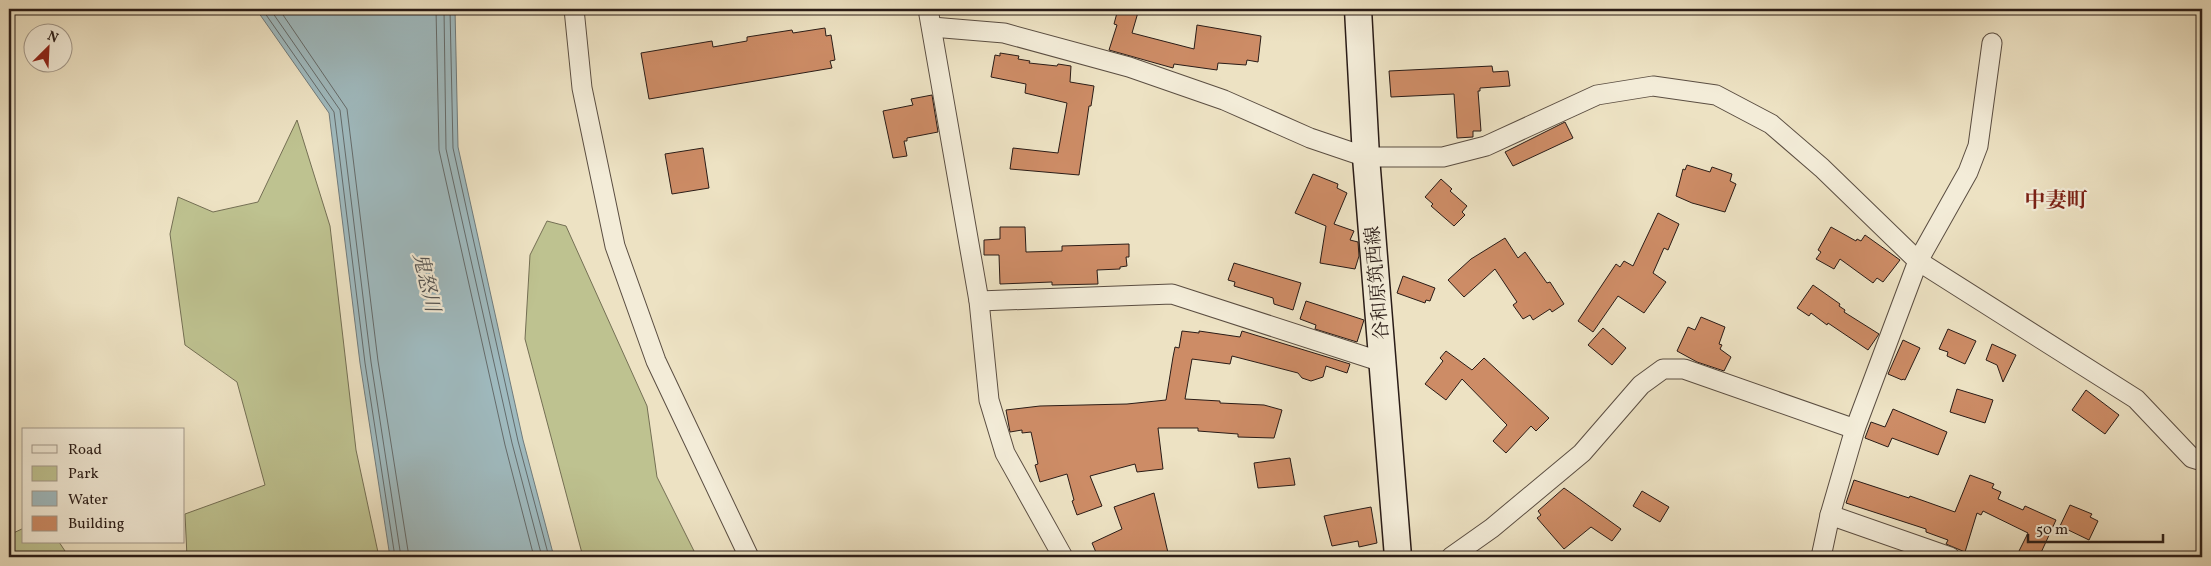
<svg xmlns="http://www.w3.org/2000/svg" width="2211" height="566" viewBox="0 0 2211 566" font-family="Vollkorn,'Noto Serif JP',serif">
<rect width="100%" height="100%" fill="#ede2c3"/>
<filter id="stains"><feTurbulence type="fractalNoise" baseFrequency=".004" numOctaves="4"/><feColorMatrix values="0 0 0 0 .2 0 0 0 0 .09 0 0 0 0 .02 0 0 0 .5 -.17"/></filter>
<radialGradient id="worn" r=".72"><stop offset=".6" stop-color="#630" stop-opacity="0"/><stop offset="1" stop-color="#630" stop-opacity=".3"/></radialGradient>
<g fill="#bec290" stroke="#746f54">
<polygon points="297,120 330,226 356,450 379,557 187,557 185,514 265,485 237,382 185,345 170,234 178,197 213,212 258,202"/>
<polygon points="547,221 566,226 647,406 657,477 697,557 583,557 525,339 530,255"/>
<polygon points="24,528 24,542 59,542 69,557 9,557 9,535"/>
</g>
<polygon fill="#9fbabf" stroke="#707b7c" points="256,9 455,9 458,147 523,440 554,557 390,557 360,363 329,113"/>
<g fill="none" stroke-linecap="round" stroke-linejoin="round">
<g stroke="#646b6b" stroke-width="1">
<polyline points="262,9 334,112 365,363 395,557"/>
<polyline points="270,9 340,110 371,362 401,557"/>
<polyline points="279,9 347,109 378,361 409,557"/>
<polyline points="436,9 439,150 505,445 534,557"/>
<polyline points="444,9 446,149 512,443 542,557"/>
<polyline points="450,9 453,148 518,441 549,557"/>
</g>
</g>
<g fill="#cd8c66" stroke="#2a1c17">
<polygon points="1118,9 1139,9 1132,33 1194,49 1197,25 1261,36 1258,62 1247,60 1246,65 1218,63 1217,70 1174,64 1173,68 1109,50 1117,25 1114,24"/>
<polygon points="825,28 826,36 831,35 835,60 830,61 832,68 649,99 641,53 712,41 713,47 747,41 747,37 792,30 793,33"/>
<polygon points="1000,53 1019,56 1018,59 1030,61 1029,63 1057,66 1058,64 1071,66 1070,82 1094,86 1091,106 1089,106 1079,175 1010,169 1013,148 1058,153 1067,103 1025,93 1026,84 991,77 995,55 1000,56"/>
<polygon points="1492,66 1493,72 1508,71 1510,86 1480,88 1480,91 1478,91 1481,131 1473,131 1473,137 1457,138 1454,94 1391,97 1389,71"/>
<polygon points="932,95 938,132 907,138 907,141 904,141 907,156 893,158 883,111 913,105 911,99"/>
<polygon points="1565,122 1573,138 1513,166 1505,152"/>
<polygon points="703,148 709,188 672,194 665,154"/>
<polygon points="1687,165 1710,172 1712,167 1732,174 1730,181 1736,184 1725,212 1692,203 1676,196 1683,169 1685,170"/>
<polygon points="1313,174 1338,184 1337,188 1347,193 1334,224 1354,231 1350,240 1358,242 1359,256 1355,269 1320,263 1326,226 1295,213"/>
<polygon points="1441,179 1452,189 1450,191 1467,206 1462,212 1465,215 1454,226 1431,206 1433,204 1425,197"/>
<polygon points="1658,213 1679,224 1668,250 1664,248 1653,273 1666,282 1644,313 1618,296 1593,332 1578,321 1616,264 1620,267 1624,261 1633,266"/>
<polygon points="1000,227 1025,227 1026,252 1062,251 1062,246 1129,244 1129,257 1126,257 1127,266 1120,267 1120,269 1097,270 1098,284 1052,285 1052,282 1000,284 999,255 984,255 984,240 1000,239"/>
<polygon points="1831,227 1856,241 1857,239 1861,241 1865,235 1900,260 1883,282 1877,278 1873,283 1840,259 1834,269 1816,259 1821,252 1818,250"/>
<polygon points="1505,238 1518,258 1525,252 1547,283 1550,282 1564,304 1552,312 1550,309 1533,320 1530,315 1523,319 1513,305 1517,302 1495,269 1464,297 1448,280 1471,259"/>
<polygon points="1234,263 1301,283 1293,310 1274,304 1273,298 1234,286 1235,282 1228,280"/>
<polygon points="1403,276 1435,288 1430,301 1426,300 1425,303 1397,293"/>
<polygon points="1813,285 1840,304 1839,306 1845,310 1844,312 1879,334 1868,350 1828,323 1827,325 1811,313 1809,316 1797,308"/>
<polygon points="1306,301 1364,320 1357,342 1315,329 1316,325 1300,319"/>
<polygon points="1701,317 1725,327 1719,344 1722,345 1720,349 1731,357 1724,371 1697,362 1677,351 1688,327 1695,330"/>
<polygon points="1603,328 1626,348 1612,365 1588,345"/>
<polygon points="1948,329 1976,341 1965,364 1947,356 1948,352 1939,349"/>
<polygon points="1182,331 1199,333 1199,331 1240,337 1242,331 1350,364 1347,373 1326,366 1323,377 1311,381 1302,378 1298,373 1232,356 1230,364 1192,359 1185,399 1220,401 1220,403 1264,405 1282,410 1274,438 1238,437 1238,434 1198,431 1198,428 1158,428 1163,469 1137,472 1135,464 1090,476 1102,506 1077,515 1072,501 1074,500 1067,474 1040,482 1035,465 1038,464 1031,432 1022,433 1022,430 1010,432 1006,410 1040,406 1127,404 1166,400 1173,357 1175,347 1179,348"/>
<polygon points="1903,340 1920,348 1905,380 1903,379 1902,380 1888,374"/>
<polygon points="1992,344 2016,355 2003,382 1997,365 1986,360"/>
<polygon points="1446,351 1472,370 1484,358 1549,418 1536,431 1531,426 1506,453 1493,441 1507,425 1462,379 1446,400 1425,384 1443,361 1440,358"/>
<polygon points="1957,389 1993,400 1985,423 1950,412"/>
<polygon points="2086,390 2119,415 2105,434 2072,410"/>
<polygon points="1893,409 1947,432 1938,455 1892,438 1888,447 1865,438 1871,422 1885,427"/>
<polygon points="1290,458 1295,485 1258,488 1254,463"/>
<polygon points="1970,475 1994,484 1992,488 2001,492 1998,499 2023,510 2025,506 2056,520 2039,557 2018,557 2020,552 2019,551 2028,533 1983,511 1981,515 1977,513 1965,552 1946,544 1948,540 1926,532 1926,529 1846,503 1854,480 1909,498 1910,496 1955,512"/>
<polygon points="1564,488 1621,529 1612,541 1591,527 1564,549 1537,518 1541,515 1538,511"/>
<polygon points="1642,491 1669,507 1660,522 1633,506"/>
<polygon points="1154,493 1169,557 1098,557 1092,543 1122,529 1114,507"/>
<polygon points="2070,505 2092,514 2090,517 2098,521 2089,540 2060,526"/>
<polygon points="1371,507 1377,543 1359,547 1358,541 1332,546 1324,516"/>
</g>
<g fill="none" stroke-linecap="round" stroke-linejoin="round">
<g stroke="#5b4e42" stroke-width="21">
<g id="street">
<polyline points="574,9 582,88 615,246 656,361 749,557"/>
<polyline points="928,9 979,301 989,400 1005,453 1063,557"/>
<polyline points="932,27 1004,33 1129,67 1224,100 1310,138 1366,157 1443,157 1486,146 1597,95 1653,86 1716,95 1771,124 1822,168 1918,261 2136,399 2192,458 2202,461"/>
<polyline points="979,301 1172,294 1382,362"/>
<polyline points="1830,515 1950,557"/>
<polyline points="1451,557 1492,528 1582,453 1641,385 1663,369 1684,369 1855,429"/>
<polyline points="1821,557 1830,515 1855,429 1918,261 1968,172 1978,146 1992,43"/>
</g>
</g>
<g stroke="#2a1c17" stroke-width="29">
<polyline id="secondary" points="1358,9 1366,157 1398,557"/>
</g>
<use href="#street" stroke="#f3ecd8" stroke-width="19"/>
<use href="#secondary" stroke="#f3ecd8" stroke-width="26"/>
</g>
<g text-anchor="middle" stroke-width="4.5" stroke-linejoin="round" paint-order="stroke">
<g font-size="19" fill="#2a1c17" stroke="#f3ecd8">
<text transform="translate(1376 283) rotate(-95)" y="7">谷和原筑西線</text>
</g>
<g font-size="20" font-style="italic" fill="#535352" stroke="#f3ecd8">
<text transform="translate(427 282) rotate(77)" y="7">鬼怒川</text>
</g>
<g font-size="21" font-weight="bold" fill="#7a1f14" stroke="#f3ecd8">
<text x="2056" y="207">中妻町</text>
</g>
</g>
<rect width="2211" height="566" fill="none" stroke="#ede2c3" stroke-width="30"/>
<rect x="10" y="10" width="2191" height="546" fill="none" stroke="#2a1c17" stroke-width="2.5"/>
<rect x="15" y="15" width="2181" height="536" fill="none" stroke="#2a1c17"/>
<rect x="22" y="428" width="162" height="115" fill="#f3ecd8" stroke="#a3998b"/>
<rect x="32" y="445" width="25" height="8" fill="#f3ecd8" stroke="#a3998b"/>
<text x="68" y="454" font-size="15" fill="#2a1c17">Road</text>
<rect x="32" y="466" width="25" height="15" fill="#bec290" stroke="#a3998b"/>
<text x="68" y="478" font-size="15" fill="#2a1c17">Park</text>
<rect x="32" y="491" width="25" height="15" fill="#9fbabf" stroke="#a3998b"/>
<text x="68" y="504" font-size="15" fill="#2a1c17">Water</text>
<rect x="32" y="516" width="25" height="15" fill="#cd8c66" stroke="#a3998b"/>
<text x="68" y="528" font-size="15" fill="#2a1c17">Building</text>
<g transform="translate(48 48) rotate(24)"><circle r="24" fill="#f3ecd8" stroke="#a3998b"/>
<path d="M0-4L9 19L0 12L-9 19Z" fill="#8f2418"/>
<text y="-8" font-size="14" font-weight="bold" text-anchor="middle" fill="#2a1c17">N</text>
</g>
<path d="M2028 534v8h135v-8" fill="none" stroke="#2a1c17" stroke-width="2.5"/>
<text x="2036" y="534" font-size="15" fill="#2a1c17" stroke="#f3ecd8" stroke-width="4" paint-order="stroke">50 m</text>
<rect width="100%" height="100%" filter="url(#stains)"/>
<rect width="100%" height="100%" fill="url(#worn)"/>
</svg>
